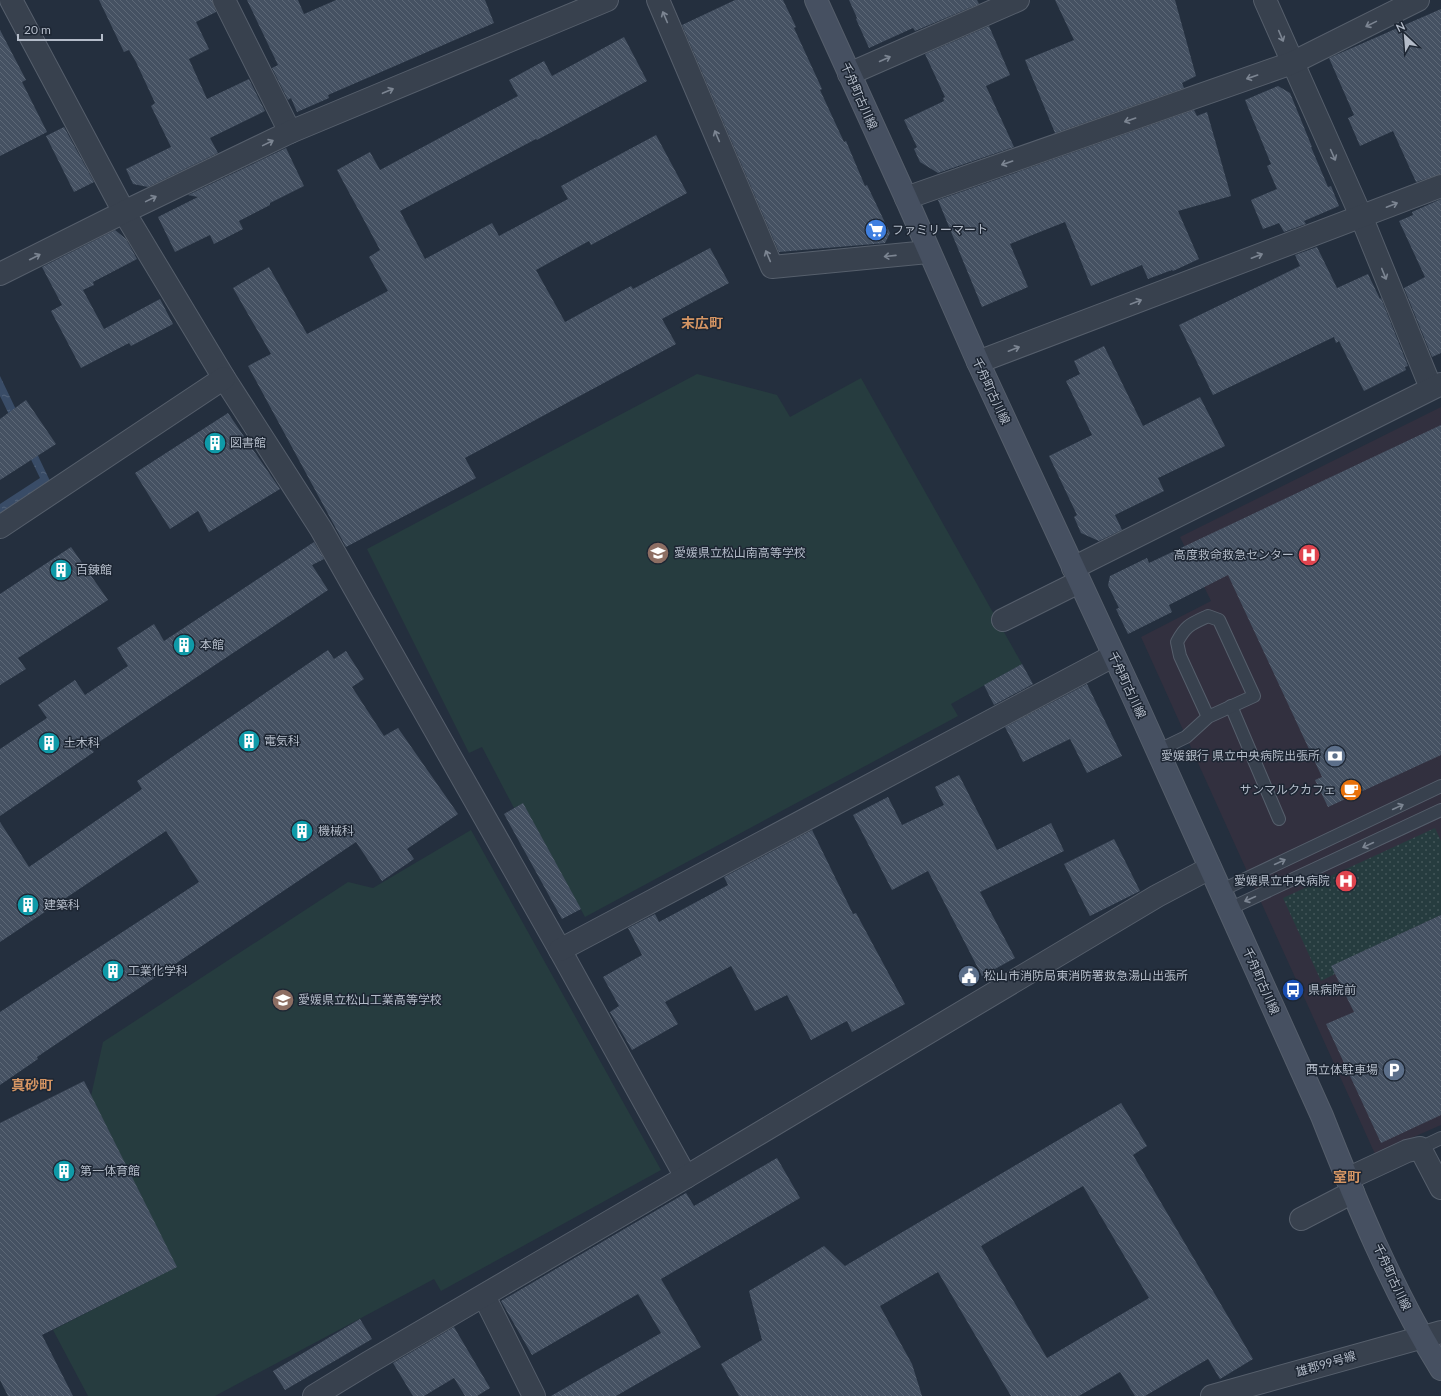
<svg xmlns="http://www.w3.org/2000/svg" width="1441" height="1396" viewBox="0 0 1441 1396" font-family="Lato,'Noto Sans JP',sans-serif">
<defs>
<pattern id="grass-dots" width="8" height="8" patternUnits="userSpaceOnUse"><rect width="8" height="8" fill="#263c3f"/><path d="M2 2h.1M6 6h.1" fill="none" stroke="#435659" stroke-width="1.8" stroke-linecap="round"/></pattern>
<pattern id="water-ripples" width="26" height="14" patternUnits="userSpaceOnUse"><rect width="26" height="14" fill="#394c67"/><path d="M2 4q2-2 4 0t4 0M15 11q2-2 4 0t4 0" fill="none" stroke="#53647b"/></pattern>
<pattern id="building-back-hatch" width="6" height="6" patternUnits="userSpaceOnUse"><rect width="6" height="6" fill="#455162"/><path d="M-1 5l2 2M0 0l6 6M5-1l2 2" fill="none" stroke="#5d6877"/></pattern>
</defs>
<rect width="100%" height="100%" fill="#242f3e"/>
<polygon fill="#32303f" points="1441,407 1441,1125 1375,1154 1141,637 1211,601 1180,537"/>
<polygon fill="url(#grass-dots)" points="1435,828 1441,841 1441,915 1332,966 1335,974 1321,981 1283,898"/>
<g fill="#263c3f">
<polygon points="697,374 777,395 790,417 861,378 1022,664 951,704 958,716 585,917 523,804 514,808 482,747 469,753 367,549"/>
<polygon points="471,830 661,1170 441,1291 434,1279 215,1396 88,1396 53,1330 176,1267 91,1096 103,1042 348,882 373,888"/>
</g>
<polygon fill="url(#water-ripples)" points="0,376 50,481 0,515 0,504 40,478 0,396"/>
<g fill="url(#building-back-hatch)" fill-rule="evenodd">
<polygon points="99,0 212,0 216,12 196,22 209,49 189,59 207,99 249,79 265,111 210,138 218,153 148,187 133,184 126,169 171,147 151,106 155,103 136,62 129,50 124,52"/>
<polygon points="247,0 298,0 304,14 336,0 485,0 494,23 328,95 329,98 297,112 291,98 288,100 272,68 278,65"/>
<polygon points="735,0 783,0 796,27 794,28 822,89 820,90 844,142 846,141 865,186 867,185 890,233 885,243 779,252 682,25"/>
<polygon points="849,0 977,0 979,4 915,31 913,28 869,48 856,19 857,18"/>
<polygon points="1055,0 1175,0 1196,76 1182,83 1184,88 1055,133 1025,60 1074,40"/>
<polygon points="1441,9 1441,174 1416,182 1393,131 1360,146 1348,118 1354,115 1329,58"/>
<polygon points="989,26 1010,75 986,86 1014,147 938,173 920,162 914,149 917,147 904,120 944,101 943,98 945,97 925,54"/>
<polygon points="0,30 26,80 22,82 47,132 0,156"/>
<polygon points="624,37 647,81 537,140 536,139 400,211 425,259 492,223 499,236 568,199 561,186 656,135 687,193 591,245 589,241 536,270 565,322 631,286 633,289 710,248 729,283 662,319 676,344 465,458 476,478 346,547 248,366 271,354 233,288 269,267 307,334 388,291 369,257 380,250 337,170 370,152 380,170 518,96 509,80 544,61 552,76"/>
<polygon points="1278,86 1290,93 1312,147 1311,147 1328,187 1331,186 1339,206 1304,221 1306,224 1284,232 1279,223 1263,229 1251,200 1277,189 1267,166 1271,164 1245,100"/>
<polygon points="1194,110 1197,116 1207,112 1231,196 1178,211 1199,259 1173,271 1172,270 1148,279 1142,265 1091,286 1065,222 1010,244 1028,287 982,307 938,200"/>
<polygon points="64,127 94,182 74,192 46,136"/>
<polygon points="286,148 304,186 270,203 270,205 239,221 243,229 214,244 210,235 175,252 158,217 198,197 188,195"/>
<polygon points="1441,199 1441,353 1432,357 1404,288 1425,277 1399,221 1413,215 1412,212"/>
<polygon points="115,230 126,239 137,259 93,282 94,285 83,290 104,329 160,299 173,324 131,346 129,343 81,368 51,311 62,305 42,267"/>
<polygon points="1317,247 1337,288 1368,274 1380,299 1381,298 1408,366 1405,367 1406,370 1364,391 1339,341 1336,343 1334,337 1213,395 1179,325 1300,266 1295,255"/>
<polygon points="1104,346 1143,426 1200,397 1225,446 1158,478 1164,491 1115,515 1122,530 1099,541 1081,533 1074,517 1077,515 1049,456 1092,435 1066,381 1080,374 1074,361"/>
<polygon points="26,400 56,444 0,480 0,419"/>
<polygon points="228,413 280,489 209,532 198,511 170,529 135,473"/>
<polygon points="1441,425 1441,755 1328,807 1315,780 1322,777 1228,575 1169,605 1172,612 1128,634 1116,609 1119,608 1108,585 1110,576 1147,558 1149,563"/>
<polygon points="314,542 324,559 312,565 328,590 90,748 94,752 0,816 0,749 47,718 38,705 75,680 85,695 128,666 117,648 154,624 164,641"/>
<polygon points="71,547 108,600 18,658 26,669 0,685 0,594"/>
<polygon points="328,650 334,659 346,651 364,679 352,687 384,736 398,728 458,814 407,849 414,859 382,881 356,842 37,1057 38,1059 0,1085 0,1012 199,882 166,831 0,942 0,822 29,867 142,789 137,781"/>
<polygon points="1022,664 1033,684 994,705 984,685"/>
<polygon points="1087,684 1122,756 1087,773 1070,739 1023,762 1005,727"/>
<polygon points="959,775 997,850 1051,823 1064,851 980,892 1015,958 982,976 928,871 892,890 853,815 888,797 902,825 944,805 935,787"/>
<polygon points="523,803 581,909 562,919 504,814"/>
<polygon points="812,830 853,914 856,913 905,1004 852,1032 847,1021 811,1040 787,995 755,1011 731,966 665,1002 678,1024 632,1050 610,1012 619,1006 603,977 642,955 628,928 655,914 659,922 728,885 724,877"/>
<polygon points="1114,839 1140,891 1090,916 1064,864"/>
<polygon points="1441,915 1441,1115 1381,1143 1326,1024 1354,1012 1331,966"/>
<polygon points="84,1081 177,1267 42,1335 73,1396 8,1396 0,1380 0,1123"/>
<path d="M 1121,1103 L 1147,1146 L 1133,1155 L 1253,1359 L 1220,1379 L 1208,1359 L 1145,1396 L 1135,1396 L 1120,1372 L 1079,1396 L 1011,1396 L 938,1272 L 880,1306 L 912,1364 L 922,1396 L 739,1396 L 721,1364 L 762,1340 L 749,1291 L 824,1246 L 845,1266 ZM 1083,1186 L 1149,1298 L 1047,1358 L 981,1246 Z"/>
<polygon points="777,1158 800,1198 661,1279 701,1347 616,1396 551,1396 661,1333 638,1294 532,1355 501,1301 686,1193 694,1206"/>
<polygon points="360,1319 372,1339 285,1390 273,1371"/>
<polygon points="454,1327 490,1388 477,1396 465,1396 454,1378 424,1396 413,1396 393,1363"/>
</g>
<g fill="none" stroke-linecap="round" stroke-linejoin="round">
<g stroke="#565f6c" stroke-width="14">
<g id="lane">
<polyline points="1231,706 1279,819"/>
<path d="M 1157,751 L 1186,737 L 1208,717 L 1254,696 L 1219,620 L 1208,616 C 1191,624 1186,625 1177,642 L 1180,656 L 1208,717"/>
<polyline points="1220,891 1441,786"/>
<polyline points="1229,909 1441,810"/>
<polyline points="1420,1148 1441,1138"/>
</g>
</g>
<g stroke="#565f6c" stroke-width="24">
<g id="street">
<polyline points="11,0 124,212 224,378 321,529 560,950 686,1177"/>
<polyline points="224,0 290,132"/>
<polyline points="658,0 772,267 928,252"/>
<polyline points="1265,0 1361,216 1431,388"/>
<polyline points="849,74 1018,0"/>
<polyline points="906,198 1292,63 1418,0"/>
<polyline points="0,274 124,212 290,132 607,0"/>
<polyline points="978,362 1441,186"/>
<polyline points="0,527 224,378"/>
<polyline points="1073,568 1441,384"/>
<polyline points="1003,620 1079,582"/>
<polyline points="560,950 1113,656"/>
<polyline points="1347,1179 1407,1151 1420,1148 1441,1188"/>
<polyline points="1301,1219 1353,1192"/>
<polyline points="484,1296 534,1396"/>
<polyline points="314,1396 368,1363 686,1177 1157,896 1210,868"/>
<polyline points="1212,1396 1441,1332"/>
</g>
</g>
<g stroke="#565f6c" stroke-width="24">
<path id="secondary" d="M 816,0 L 906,198 L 978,362 L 1132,694 L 1322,1116 C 1356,1202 1392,1290 1441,1369"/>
</g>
<use href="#lane" stroke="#38414e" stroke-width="12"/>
<use href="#street" stroke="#38414e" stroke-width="22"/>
<use href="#secondary" stroke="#465061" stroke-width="22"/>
</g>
<defs><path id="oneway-shaft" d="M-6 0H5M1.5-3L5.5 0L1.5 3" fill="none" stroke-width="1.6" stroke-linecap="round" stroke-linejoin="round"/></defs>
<g stroke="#7c8592">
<use href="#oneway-shaft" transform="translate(665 17) rotate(-113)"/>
<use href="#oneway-shaft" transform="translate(1371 24) rotate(154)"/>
<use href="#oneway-shaft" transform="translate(1281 36) rotate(67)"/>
<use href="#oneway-shaft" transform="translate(885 59) rotate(-24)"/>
<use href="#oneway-shaft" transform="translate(1252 77) rotate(161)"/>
<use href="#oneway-shaft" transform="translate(388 91) rotate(-23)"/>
<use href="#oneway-shaft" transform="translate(1130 120) rotate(161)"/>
<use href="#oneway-shaft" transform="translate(717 136) rotate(-113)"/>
<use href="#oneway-shaft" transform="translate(268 143) rotate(-26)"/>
<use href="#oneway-shaft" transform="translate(1333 155) rotate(66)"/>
<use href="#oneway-shaft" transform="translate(1007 163) rotate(161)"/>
<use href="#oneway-shaft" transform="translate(151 199) rotate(-26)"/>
<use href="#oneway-shaft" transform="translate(1392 205) rotate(-21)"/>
<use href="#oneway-shaft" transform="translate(768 256) rotate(-113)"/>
<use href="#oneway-shaft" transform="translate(890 256) rotate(174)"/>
<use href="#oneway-shaft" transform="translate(1257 256) rotate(-21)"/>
<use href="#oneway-shaft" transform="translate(35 257) rotate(-27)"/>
<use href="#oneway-shaft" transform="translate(1384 274) rotate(68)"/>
<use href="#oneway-shaft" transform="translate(1136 302) rotate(-21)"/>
<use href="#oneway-shaft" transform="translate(1014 349) rotate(-21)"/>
<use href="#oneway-shaft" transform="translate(1398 807) rotate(-25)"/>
<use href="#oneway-shaft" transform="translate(1368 845) rotate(155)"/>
<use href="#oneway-shaft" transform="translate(1280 862) rotate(-25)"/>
<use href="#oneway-shaft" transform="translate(1250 899) rotate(156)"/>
</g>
<defs>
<g id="supermarket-disc" transform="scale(1.15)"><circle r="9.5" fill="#3f7fe0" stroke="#1d2633"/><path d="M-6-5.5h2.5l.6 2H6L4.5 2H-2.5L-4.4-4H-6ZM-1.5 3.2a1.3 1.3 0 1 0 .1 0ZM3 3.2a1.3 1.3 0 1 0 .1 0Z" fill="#fff"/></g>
<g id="building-disc" transform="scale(1.15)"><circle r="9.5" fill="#0f9aa8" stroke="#1d2633"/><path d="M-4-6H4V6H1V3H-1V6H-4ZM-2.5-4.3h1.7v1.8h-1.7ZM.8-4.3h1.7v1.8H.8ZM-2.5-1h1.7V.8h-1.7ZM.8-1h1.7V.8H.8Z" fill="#fff"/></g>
<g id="school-disc" transform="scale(1.15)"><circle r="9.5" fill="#8d6e63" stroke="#1d2633"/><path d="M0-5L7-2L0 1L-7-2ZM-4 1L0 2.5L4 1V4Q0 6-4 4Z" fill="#fff"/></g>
<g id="hospital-disc" transform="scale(1.15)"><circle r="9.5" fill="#e0444e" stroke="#1d2633"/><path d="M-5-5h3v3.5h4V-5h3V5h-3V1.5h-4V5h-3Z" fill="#fff"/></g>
<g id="bank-disc" transform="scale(1.15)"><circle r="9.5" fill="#5c6f8a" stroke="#1d2633"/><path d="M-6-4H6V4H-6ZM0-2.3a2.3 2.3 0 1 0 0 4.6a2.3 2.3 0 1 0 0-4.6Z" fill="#fff"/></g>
<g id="cafe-disc" transform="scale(1.15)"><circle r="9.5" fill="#e8710a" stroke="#1d2633"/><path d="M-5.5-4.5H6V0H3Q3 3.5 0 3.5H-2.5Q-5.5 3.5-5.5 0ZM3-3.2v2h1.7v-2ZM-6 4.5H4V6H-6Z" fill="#fff"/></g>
<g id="civic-disc" transform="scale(1.15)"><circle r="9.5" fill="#5c6f8a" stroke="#1d2633"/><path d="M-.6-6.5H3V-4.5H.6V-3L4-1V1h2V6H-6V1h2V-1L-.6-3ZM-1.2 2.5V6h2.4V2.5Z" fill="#fff"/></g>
<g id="bus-disc" transform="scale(1.15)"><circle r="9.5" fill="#1a4fb4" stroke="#1d2633"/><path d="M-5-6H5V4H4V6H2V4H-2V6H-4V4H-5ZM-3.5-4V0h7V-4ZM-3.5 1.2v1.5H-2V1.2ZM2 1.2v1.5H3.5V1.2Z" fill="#fff"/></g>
<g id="parking-disc" transform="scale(1.15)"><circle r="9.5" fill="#5c6f8a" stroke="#1d2633"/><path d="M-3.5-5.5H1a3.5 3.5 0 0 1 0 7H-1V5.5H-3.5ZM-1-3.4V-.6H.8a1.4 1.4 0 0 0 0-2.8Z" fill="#fff"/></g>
</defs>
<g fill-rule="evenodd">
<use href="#supermarket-disc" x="876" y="230"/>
<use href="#building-disc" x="215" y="443"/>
<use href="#school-disc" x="658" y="553"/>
<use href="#hospital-disc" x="1309" y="555"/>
<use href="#building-disc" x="61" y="570"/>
<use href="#building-disc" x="184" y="645"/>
<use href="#building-disc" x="249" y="741"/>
<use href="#building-disc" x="49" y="743"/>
<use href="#bank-disc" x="1335" y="756"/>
<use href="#cafe-disc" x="1351" y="790"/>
<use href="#building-disc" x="302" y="831"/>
<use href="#hospital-disc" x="1346" y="881"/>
<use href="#building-disc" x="28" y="905"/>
<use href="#building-disc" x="113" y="971"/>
<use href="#civic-disc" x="969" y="976"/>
<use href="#bus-disc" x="1293" y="990"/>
<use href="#school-disc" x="283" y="1000"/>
<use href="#parking-disc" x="1394" y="1070"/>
<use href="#building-disc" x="64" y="1171"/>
</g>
<g text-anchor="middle" stroke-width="3" stroke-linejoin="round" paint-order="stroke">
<g font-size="12" fill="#b4bcc9" stroke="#1d2633">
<text transform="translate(859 96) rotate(66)" y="4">千舟町古川線</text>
<text transform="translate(991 391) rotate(65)" y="4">千舟町古川線</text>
<text transform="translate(1127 685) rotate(65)" y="4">千舟町古川線</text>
<text transform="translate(1261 981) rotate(66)" y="4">千舟町古川線</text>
<text transform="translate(1392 1277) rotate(65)" y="4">千舟町古川線</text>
<text transform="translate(1326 1364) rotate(-16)" y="4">雄郡99号線</text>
</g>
<g font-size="12" fill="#b4bcc9" stroke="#1d2633" text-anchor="start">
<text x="892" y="234">ファミリーマート</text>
<text x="230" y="447">図書館</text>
<text x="674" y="557">愛媛県立松山南高等学校</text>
<text x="1294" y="559" text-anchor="end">高度救命救急センター</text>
<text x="76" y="574">百錬館</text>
<text x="200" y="649">本館</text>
<text x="264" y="745">電気科</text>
<text x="64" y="747">土木科</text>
<text x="1320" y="760" text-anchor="end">愛媛銀行 県立中央病院出張所</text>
<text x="1336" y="794" text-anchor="end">サンマルクカフェ</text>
<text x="318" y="835">機械科</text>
<text x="1330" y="885" text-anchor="end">愛媛県立中央病院</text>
<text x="44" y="909">建築科</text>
<text x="128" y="975">工業化学科</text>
<text x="984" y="980">松山市消防局東消防署救急湯山出張所</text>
<text x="1308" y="994">県病院前</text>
<text x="298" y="1004">愛媛県立松山工業高等学校</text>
<text x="1378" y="1074" text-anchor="end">西立体駐車場</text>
<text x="80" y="1175">第一体育館</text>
</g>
<g font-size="14" font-weight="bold" fill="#d59563" stroke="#1d2633">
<text x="702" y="328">末広町</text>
<text x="32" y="1090">真砂町</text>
<text x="1347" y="1182">室町</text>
</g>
</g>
<g transform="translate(1405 36) rotate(334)" stroke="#1d2633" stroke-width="3" paint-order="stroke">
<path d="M0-3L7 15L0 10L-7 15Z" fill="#b4bcc9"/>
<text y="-6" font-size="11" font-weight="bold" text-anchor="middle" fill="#b4bcc9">N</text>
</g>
<path d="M18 34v6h84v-6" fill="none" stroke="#b4bcc9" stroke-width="2"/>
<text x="24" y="34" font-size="12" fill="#b4bcc9" stroke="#1d2633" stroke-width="3" paint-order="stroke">20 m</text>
</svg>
